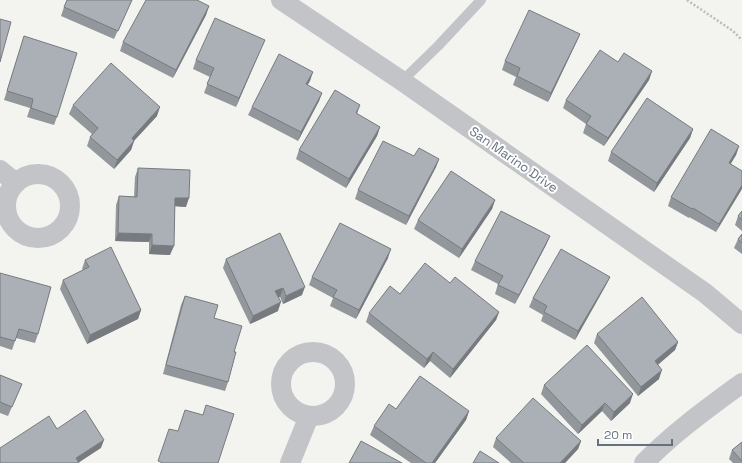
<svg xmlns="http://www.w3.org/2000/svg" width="742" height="463" viewBox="0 0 742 463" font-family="'Space Grotesk',sans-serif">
<rect width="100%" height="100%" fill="#f3f4f0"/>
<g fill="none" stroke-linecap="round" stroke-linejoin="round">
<polyline stroke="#b9bbbd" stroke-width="2.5" stroke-dasharray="2 2" stroke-linecap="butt" points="687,0 733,31 742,40"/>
<polyline stroke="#c2c4c8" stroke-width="10" points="402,81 438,46 481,0"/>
<g stroke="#c2c4c8" stroke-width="20">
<polyline points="281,0 402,81 705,293 742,324"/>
<polyline points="0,170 16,183"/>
<circle cx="38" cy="206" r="32"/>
<circle cx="313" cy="384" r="32"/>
<polyline points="290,463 309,416"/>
<path d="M 644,463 C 673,433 708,408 742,383"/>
</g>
</g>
<g fill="#92979c">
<polygon points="132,0 114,39 61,16 64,7"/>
<polygon points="209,6 206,15 173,78 120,51 123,42"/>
<polygon points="580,34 576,43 548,102 513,85 516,77 502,70 505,61"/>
<polygon points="24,36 57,117 54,125 27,117 30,108 4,100"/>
<polygon points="261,49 236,107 204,93 210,77 193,69 196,60"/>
<polygon points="618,62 652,71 649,80 604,146 583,133 586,124 563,108 566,100"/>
<polygon points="313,72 307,85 322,93 319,101 298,141 248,115 252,107"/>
<polygon points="73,105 157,116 134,141 131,150 114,169 87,146 90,137 92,134 69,114"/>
<polygon points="357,114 380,127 377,136 346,188 296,159 299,150"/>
<polygon points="693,129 690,138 654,192 608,161 611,152"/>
<polygon points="739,146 736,155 730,164 742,171 716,232 689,217 689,218 668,206 671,197"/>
<polygon points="414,156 439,159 436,167 406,225 355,199 358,190"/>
<polygon points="138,168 186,207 175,206 170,255 149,254 149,242 115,241 116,205 119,196 134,197 135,177"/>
<polygon points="495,200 492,209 459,258 414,229 418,220"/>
<polygon points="742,211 742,231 735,225 738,216"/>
<polygon points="742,234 742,254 734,248 738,239"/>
<polygon points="550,236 546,245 515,304 495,294 498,284 471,270 475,261"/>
<polygon points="388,258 356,319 330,306 333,298 309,285 312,277"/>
<polygon points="226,259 302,295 283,304 280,297 278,297 278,311 250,324 223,268"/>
<polygon points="85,260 141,310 138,319 87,344 60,289 63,280 83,270 82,269"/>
<polygon points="0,273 38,334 35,343 16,338 12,350 0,346"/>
<polygon points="610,277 606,285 575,340 541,321 543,315 529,307 533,298"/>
<polygon points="450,283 499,312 496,320 450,378 430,361 424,368 366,322 369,313 400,294"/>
<polygon points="185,296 214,318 234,352 228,382 225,391 163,374 181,305"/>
<polygon points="597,334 678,342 675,350 658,365 659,379 638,396 594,343"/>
<polygon points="0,375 22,384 8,416 0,413"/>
<polygon points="544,385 630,403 611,421 602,411 578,434 541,394"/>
<polygon points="396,409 469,411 466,420 435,463 411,463 370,435 374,426"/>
<polygon points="496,438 581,441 578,449 565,463 511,463 493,447"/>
<polygon points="742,442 742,463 733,463 729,459 732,450"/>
</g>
<g fill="#777b7f">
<polygon points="209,6 206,15 173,78 176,70"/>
<polygon points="580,34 576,43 548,102 551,93"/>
<polygon points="265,40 261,49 236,107 239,98"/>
<polygon points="652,71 649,80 604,146 608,138"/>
<polygon points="313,72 310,81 303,93 306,84"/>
<polygon points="322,93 319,101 298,141 301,132"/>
<polygon points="360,105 357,114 356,113"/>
<polygon points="160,107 157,116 128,147 132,138"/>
<polygon points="380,127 377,136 346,188 349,179"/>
<polygon points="693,129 690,138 654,192 657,183"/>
<polygon points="134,141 131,150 114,169 117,160"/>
<polygon points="739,146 736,155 726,172 729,163"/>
<polygon points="439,159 436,167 406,225 409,216"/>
<polygon points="742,185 742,189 716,232 719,224"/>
<polygon points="175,198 189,198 186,207 172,206"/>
<polygon points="495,200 492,209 459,258 462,249"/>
<polygon points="118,233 152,234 149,242 115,241"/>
<polygon points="550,236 546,245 515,304 519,295"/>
<polygon points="152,245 174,246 170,255 149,254"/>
<polygon points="391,249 388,258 356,319 359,310"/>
<polygon points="610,277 606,285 575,340 578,331"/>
<polygon points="305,287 302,295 283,304 286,296"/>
<polygon points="283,288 280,297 272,300 275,291"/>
<polygon points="281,302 278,311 250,324 253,316"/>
<polygon points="141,310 138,319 87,344 90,335"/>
<polygon points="499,312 496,320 450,378 453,369"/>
<polygon points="678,342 675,350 651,370 655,361"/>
<polygon points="433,352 430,361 424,368 427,359"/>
<polygon points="662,370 659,379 638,396 641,387"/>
<polygon points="633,394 630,403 611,421 614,412"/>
<polygon points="605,403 602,411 578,434 582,425"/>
<polygon points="469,411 466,420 435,463 432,463"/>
<polygon points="104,440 101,448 78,463 76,458"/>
<polygon points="581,441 578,449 565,463 560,463"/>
</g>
<g fill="#aab0b5" stroke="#777b7f">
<polygon points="67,0 132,0 118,31 64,7"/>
<polygon points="146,0 197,0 209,6 176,70 123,42"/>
<polygon points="529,10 580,34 551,93 517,76 520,68 505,61"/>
<polygon points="215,18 265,40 239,98 207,84 214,68 196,60"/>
<polygon points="0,19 11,22 0,62"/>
<polygon points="24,36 77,53 57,117 31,108 33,99 7,91"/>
<polygon points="600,50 618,62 624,53 652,71 608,138 586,124 591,116 566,100"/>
<polygon points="279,54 313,72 306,84 322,93 301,132 252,107"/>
<polygon points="111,63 160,107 132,138 134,141 117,160 90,137 98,128 73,105"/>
<polygon points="335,90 360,105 356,113 380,127 349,179 299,150"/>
<polygon points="647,98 693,129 657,183 611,152"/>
<polygon points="711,129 739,146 729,163 742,171 742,185 719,224 693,208 692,209 671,197"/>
<polygon points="383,141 414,156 419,148 439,159 409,216 358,190"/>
<polygon points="138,168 190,170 189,198 175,198 174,246 152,245 152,234 118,233 119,196 137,197"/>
<polygon points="451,171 495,200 462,249 418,220"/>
<polygon points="501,211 550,236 519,295 498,285 503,276 475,261"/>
<polygon points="742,211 742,220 738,216"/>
<polygon points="340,223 391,249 359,310 333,297 337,290 312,277"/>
<polygon points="280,233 305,287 286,296 283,288 275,291 281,302 253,316 226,259"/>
<polygon points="742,234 742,243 738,239"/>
<polygon points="111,247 141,310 90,335 63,280 89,267 85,260"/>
<polygon points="561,249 610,277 578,331 544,312 547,306 533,298"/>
<polygon points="425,263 450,283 455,277 499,312 453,369 433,352 427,359 369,313 390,286 400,294"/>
<polygon points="0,273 51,287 38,334 19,329 15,341 0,337"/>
<polygon points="185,296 218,305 214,318 242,326 234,352 236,352 228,382 166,365"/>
<polygon points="642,297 678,342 655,361 662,370 641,387 597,334"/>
<polygon points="587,345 633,394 614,412 605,403 582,425 544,385"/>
<polygon points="0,375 22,384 12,407 0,402"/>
<polygon points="420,376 469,411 432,463 426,463 374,426 389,404 396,409"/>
<polygon points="533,398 581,441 560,463 524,463 496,438"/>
<polygon points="206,405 234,414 218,463 163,463 158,461 169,429 178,431 185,410 203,415"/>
<polygon points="85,410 104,440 76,458 79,463 0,463 0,448 49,416 57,429"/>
<polygon points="361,441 402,463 349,463"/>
<polygon points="742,442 742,461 732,450"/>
<polygon points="480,451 499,463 473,463"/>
</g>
<g text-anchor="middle" stroke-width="4" stroke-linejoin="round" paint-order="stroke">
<g font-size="13" fill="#64717f" stroke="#fff">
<text transform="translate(514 159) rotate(35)" y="5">San Marino Drive</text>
</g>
</g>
<path d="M598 439v6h74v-6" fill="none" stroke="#64717f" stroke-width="2"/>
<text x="604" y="439" font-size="12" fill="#64717f" stroke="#ffffff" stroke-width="3" paint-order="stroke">20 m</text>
</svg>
